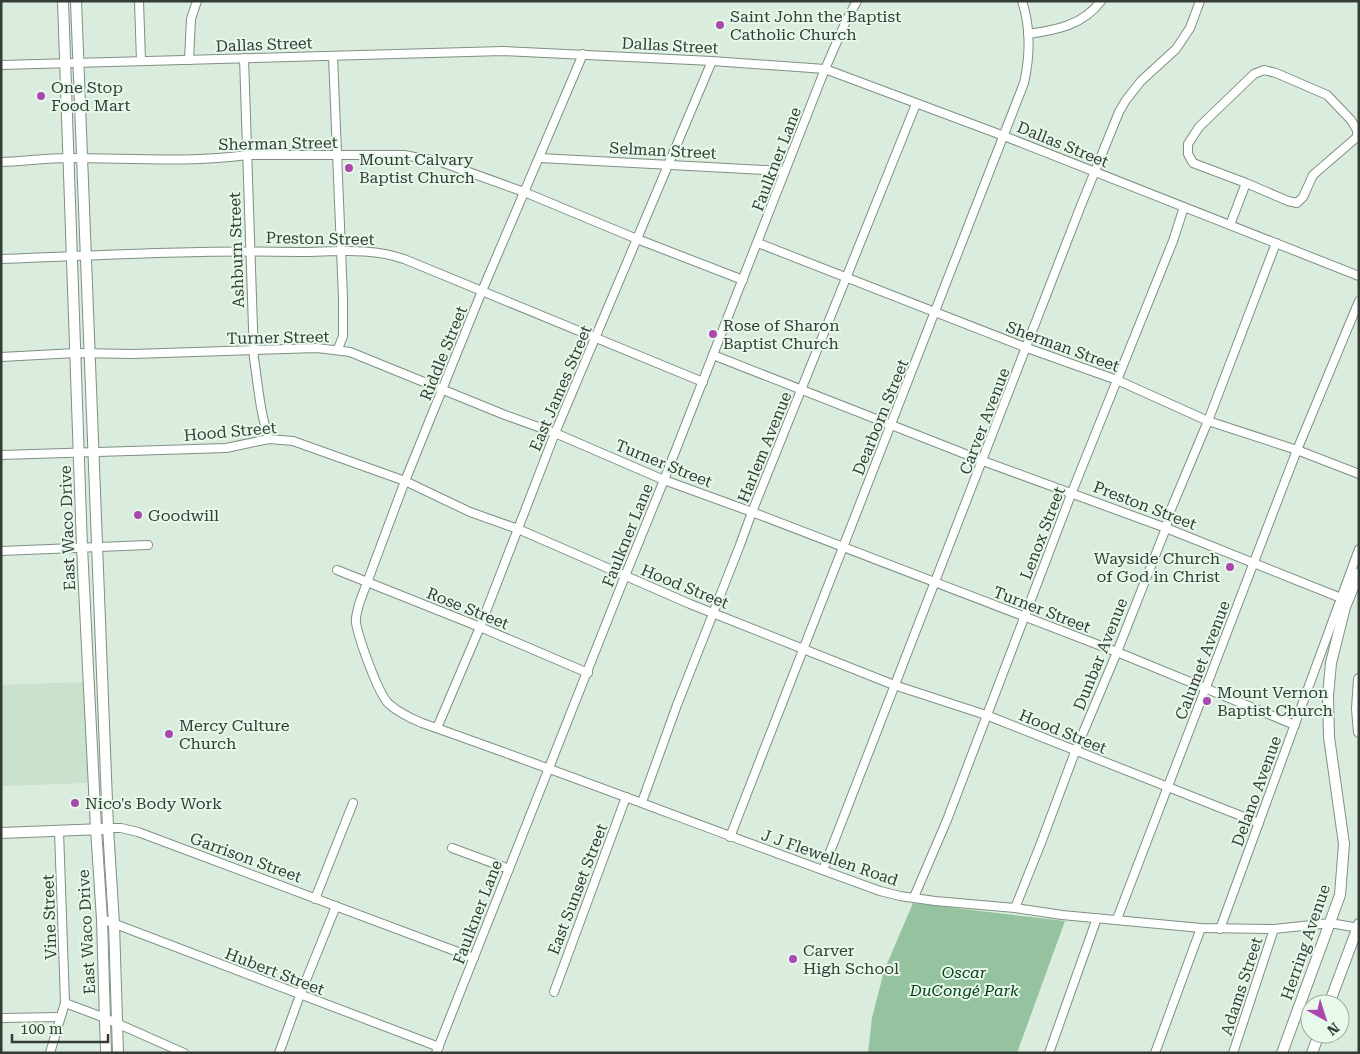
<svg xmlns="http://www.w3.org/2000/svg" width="1360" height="1054" viewBox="0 0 1360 1054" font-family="'Roboto Serif',serif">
<rect width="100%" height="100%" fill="#daecdd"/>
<polygon fill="#c9e1cd" points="84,682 88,783 1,786 1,685"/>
<polygon fill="#96c39f" points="913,903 1065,921 1017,1053 868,1053 872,1018 884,971"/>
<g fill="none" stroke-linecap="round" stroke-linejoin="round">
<g stroke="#7f9082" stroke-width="10">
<g id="minor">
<polyline points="139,1 141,61"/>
<path d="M 1028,34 C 1057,30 1083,25 1101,1"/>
<path d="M 583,54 L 482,291 L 405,481 L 359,604 C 358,610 355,617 356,623 C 359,639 378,694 389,704 C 399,713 410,718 422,723 C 576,777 727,836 880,891 L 900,896 L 935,901 L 1015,908 L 1062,915 L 1201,928 L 1274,929 L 1330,923 L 1359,928"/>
<polyline points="333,56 343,298 343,336 338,349"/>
<path d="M 244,58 L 254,358 C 258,385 260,413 269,439"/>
<polyline points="189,60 191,19 197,1"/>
<polyline points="1,65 503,51 712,61 825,69 1004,136 1359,276"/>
<polyline points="540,158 785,171"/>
<path d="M 1,162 C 24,161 47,158 70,158 C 129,158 189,163 247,155 L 404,155 L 441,162 L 524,192 L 637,239 L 743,280"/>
<polyline points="1230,225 1246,183 1193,163 1188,154 1188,144 1199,127 1254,74 1264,70 1276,73 1327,95 1351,120 1357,130 1357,137 1313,175 1303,197 1297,203 1288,201 1246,183"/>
<polyline points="758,243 1027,348 1117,380 1208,421 1297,450 1359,474"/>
<path d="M 1,259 C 100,255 199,250 299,252 C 334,252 371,247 404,259 L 703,382"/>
<polyline points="713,355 983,461 1166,528 1341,598"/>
<polyline points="1,357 76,353 133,354 317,348 350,352 505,415 555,433 664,480 752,512 1117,652 1295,725"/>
<polyline points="1,455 226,448 269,439 293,441 405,481 470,512 518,529 690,604 894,685 986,715 1259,823"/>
<polyline points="1,551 148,545"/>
<polyline points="337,570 480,627 588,673"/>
<polyline points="437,728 480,627 555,433 712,61"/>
<polyline points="642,802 677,705 740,545 752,512 916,104"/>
<polyline points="108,828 121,828 138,832 474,958"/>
<path d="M 730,837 L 1024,83 C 1030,56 1031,28 1022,1"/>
<polyline points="452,848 509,869"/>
<polyline points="823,870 1080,208 1119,112 1126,100 1141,81 1176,49 1190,28 1200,1"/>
<polyline points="914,897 947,820 1072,492 1173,241 1184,207"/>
<polyline points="315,899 353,803"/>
<polyline points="1015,908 1041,843 1075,752 1117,652 1166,528 1169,514 1208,421 1276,243"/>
<polyline points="102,919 439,1047"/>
<polyline points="1117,919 1297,450 1359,301"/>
<polyline points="1220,929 1359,549"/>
<polyline points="554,992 626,797"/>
<polyline points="65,1003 105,1018 184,1053"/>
<polyline points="1,1018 60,1017"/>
<polyline points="50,1053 65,1003 59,831"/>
<polyline points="279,1053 300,995 336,906"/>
<polyline points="436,1053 625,576 664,480 825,69 846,21 857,1"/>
<polyline points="1049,1053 1097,918"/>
<polyline points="1155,1053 1201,928"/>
<polyline points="1233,1053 1274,929"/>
</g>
</g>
<g stroke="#7f9082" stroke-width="12">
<g id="major">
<polyline points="63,1 82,547 96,829 102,919 106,1053"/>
<polyline points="76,1 108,828 114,924 118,1053"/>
<polyline points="1359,679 1357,709 1359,732"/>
<polyline points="1,833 103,829"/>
<polyline points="1329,1004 1359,924"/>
<polyline points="1282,1053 1340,895 1344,844 1329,737 1328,696 1331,663 1345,607 1359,573"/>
<polyline points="1312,1053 1319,1034"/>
</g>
</g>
<use href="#minor" stroke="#fff" stroke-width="8"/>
<use href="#major" stroke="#fff" stroke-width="10"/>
</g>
<g fill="#aa48ae" stroke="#e7f9ea" stroke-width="2">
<circle cx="720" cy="25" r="5"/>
<circle cx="41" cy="96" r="5"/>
<circle cx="349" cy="168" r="5"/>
<circle cx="713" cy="334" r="5"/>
<circle cx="138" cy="515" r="5"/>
<circle cx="1230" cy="567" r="5"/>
<circle cx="1207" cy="701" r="5"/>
<circle cx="169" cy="734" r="5"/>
<circle cx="75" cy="803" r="5"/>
<circle cx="793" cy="959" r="5"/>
</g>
<g text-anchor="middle" stroke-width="4" stroke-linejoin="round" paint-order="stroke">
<g font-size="16" fill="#353c36" stroke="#e7f9ea" text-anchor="start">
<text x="730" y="22">Saint John the Baptist<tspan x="730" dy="18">Catholic Church</tspan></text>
<text x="51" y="93">One Stop<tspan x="51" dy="18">Food Mart</tspan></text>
<text x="359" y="165">Mount Calvary<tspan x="359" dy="18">Baptist Church</tspan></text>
<text x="723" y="331">Rose of Sharon<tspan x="723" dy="18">Baptist Church</tspan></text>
<text x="148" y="521">Goodwill</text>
<text x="1220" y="564" text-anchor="end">Wayside Church<tspan x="1220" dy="18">of God in Christ</tspan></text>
<text x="1217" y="698">Mount Vernon<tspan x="1217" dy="18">Baptist Church</tspan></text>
<text x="179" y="731">Mercy Culture<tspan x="179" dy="18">Church</tspan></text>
<text x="85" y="809">Nico's Body Work</text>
<text x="803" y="956">Carver<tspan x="803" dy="18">High School</tspan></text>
</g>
<g font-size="16" fill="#353c36" stroke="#e7f9ea">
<text transform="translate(264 44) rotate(-2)" y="6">Dallas Street</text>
<text transform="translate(670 45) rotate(3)" y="6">Dallas Street</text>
<text transform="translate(278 143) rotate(-1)" y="6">Sherman Street</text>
<text transform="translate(1063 144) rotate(22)" y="6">Dallas Street</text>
<text transform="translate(663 150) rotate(3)" y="6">Selman Street</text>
<text transform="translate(776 159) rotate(-69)" y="6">Faulkner Lane</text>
<text transform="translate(320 238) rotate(1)" y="6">Preston Street</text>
<text transform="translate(236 250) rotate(-92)" y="6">Ashburn Street</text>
<text transform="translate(278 337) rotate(-1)" y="6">Turner Street</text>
<text transform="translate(1063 346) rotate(20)" y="6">Sherman Street</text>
<text transform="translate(443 353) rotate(-68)" y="6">Riddle Street</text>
<text transform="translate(560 388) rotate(-67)" y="6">East James Street</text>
<text transform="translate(880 417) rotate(-68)" y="6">Dearborn Street</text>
<text transform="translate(984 421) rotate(-69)" y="6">Carver Avenue</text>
<text transform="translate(230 431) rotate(-5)" y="6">Hood Street</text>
<text transform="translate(764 447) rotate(-68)" y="6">Harlem Avenue</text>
<text transform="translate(664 463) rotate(22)" y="6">Turner Street</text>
<text transform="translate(1145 505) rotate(21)" y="6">Preston Street</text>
<text transform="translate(67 528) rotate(-92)" y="6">East Waco Drive</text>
<text transform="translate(1042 533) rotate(-69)" y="6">Lenox Street</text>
<text transform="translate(627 535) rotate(-68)" y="6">Faulkner Lane</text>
<text transform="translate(685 586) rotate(22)" y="6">Hood Street</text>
<text transform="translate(468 608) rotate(22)" y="6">Rose Street</text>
<text transform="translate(1042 609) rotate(21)" y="6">Turner Street</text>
<text transform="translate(1100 654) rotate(-68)" y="6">Dunbar Avenue</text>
<text transform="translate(1202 660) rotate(-69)" y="6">Calumet Avenue</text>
<text transform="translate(1063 731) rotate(22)" y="6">Hood Street</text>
<text transform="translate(1256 791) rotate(-70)" y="6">Delano Avenue</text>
<text transform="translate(246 857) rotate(20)" y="6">Garrison Street</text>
<text transform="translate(830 857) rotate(19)" y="6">J J Flewellen Road</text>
<text transform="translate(577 889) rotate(-69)" y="6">East Sunset Street</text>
<text transform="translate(477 912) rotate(-69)" y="6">Faulkner Lane</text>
<text transform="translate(49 917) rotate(-92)" y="6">Vine Street</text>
<text transform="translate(86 932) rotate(-93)" y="6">East Waco Drive</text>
<text transform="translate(1305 942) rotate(-71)" y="6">Herring Avenue</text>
<text transform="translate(275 971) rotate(21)" y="6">Hubert Street</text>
<text transform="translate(1241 986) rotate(-72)" y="6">Adams Street</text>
</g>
<g font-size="16" font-style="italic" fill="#06411d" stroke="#e7f9ea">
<text x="964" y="978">Oscar<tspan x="964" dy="18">DuCongé Park</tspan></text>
</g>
</g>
<rect width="1360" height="1054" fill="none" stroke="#353c36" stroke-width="5"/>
<g transform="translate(1325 1019) rotate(141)"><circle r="24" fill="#e7f9ea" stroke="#a0ada2"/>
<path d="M0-4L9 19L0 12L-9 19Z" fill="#aa48ae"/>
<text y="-8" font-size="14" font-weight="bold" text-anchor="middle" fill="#353c36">N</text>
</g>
<path d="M12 1034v8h96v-8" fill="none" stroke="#353c36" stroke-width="2.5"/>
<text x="20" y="1034" font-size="15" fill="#353c36" stroke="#e7f9ea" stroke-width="4" paint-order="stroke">100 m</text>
</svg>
